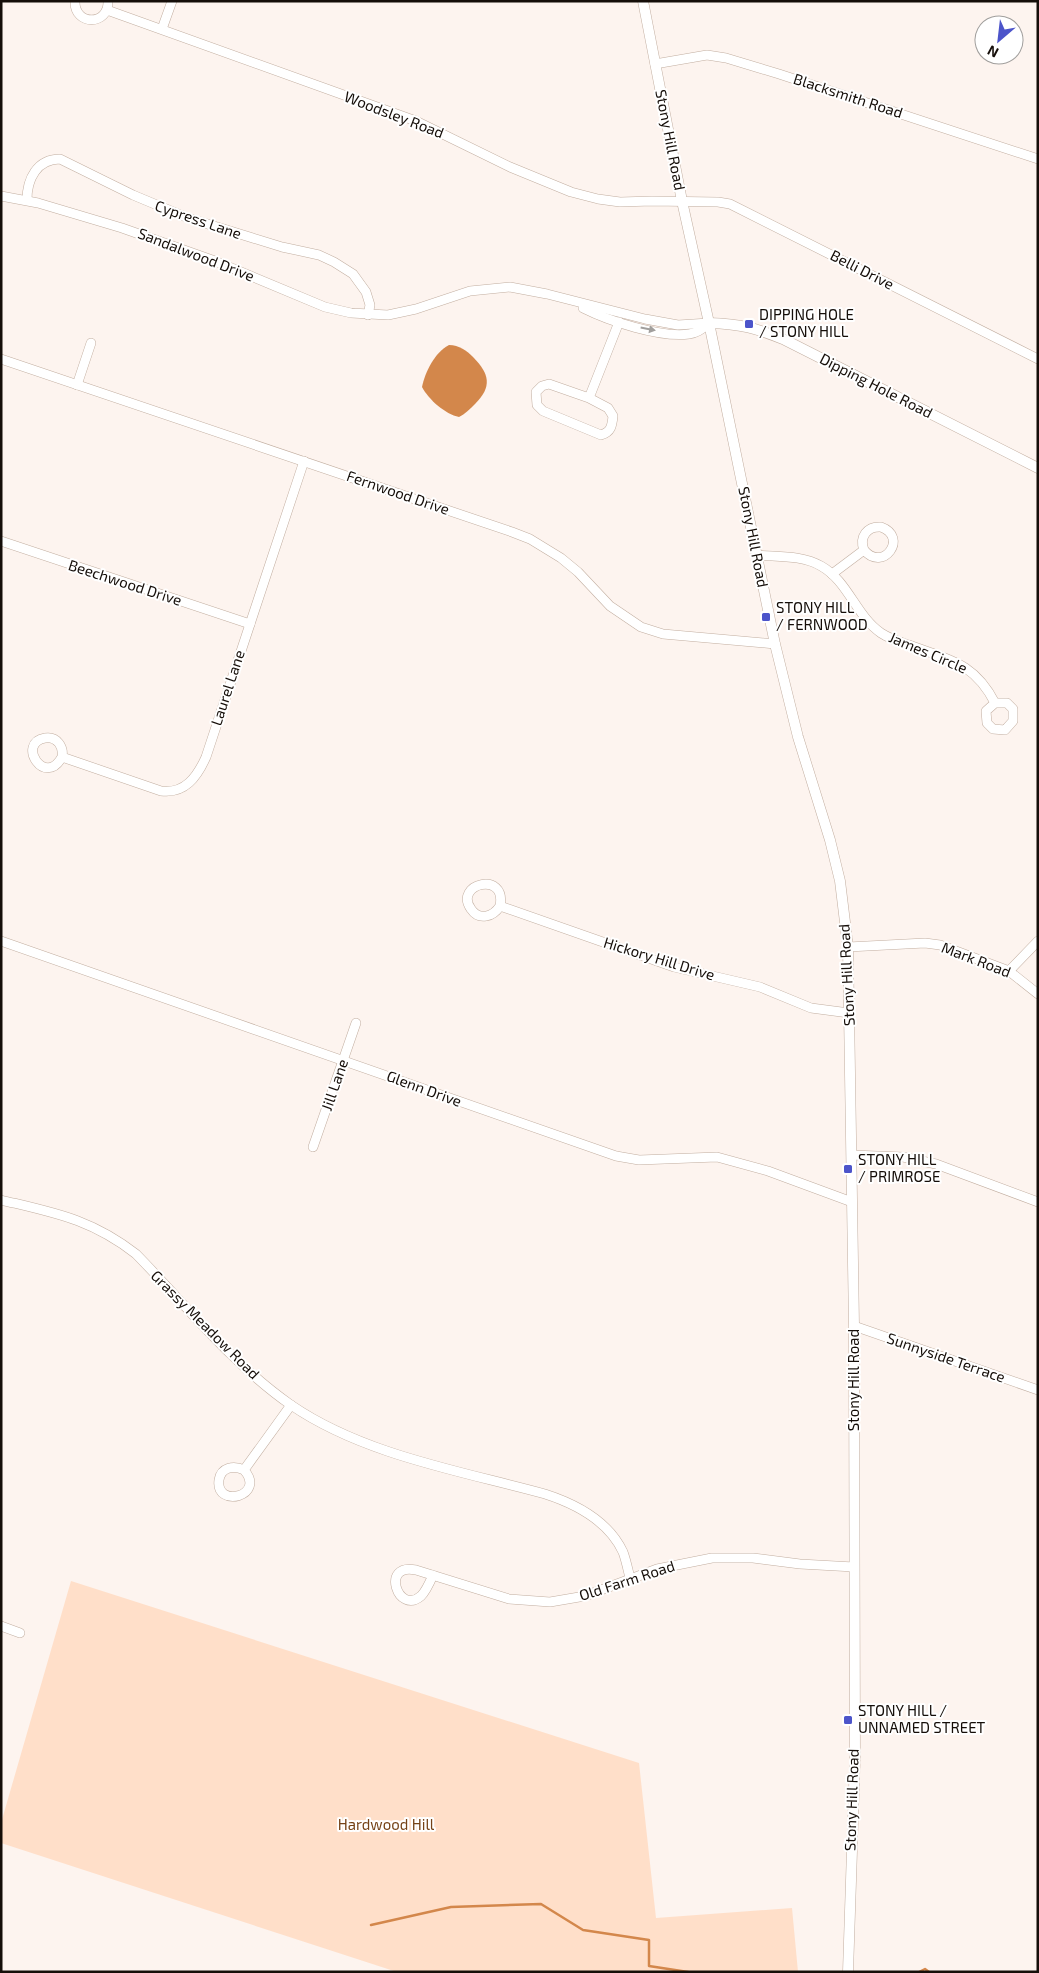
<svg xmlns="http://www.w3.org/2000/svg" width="1039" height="1973" viewBox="0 0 1039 1973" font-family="'Exo 2',sans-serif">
<rect width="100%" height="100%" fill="#fdf4ef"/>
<polygon fill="#ffdfc9" points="71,1581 639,1763 656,1918 792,1908 798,1972 397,1972 1,1843 1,1823"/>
<path fill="#d3874b" d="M 449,345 C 459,345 467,351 473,357 C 490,374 492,387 475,404 C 470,409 465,414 459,417 C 445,414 429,400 422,387 C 425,372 435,352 449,345 Z"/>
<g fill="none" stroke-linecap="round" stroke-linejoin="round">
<g stroke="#d3874b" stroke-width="2.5">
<polyline points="371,1925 451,1907 541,1904 583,1930 649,1940 649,1966 688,1972"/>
<polyline points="919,1972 925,1969 929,1972"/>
</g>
<g stroke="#c2aea0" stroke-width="10">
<g id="minor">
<path d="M 75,1 C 74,26 109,26 108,1"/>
<polyline points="107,10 416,121 510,167 571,192 598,199 620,202 652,201 718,202 730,204 1038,359"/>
<polyline points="162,29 172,1"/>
<polyline points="655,64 707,55 726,58 779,74 1038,159"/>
<polyline points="1,196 38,203 122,228 215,261 325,307 351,313 388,315 416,309 470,291 510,287 547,294 645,319 678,325 709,323"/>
<path d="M 27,200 C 27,179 37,159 60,159 L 133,195 L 188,218 L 282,247 L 319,255 L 334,262 L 353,274 L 366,292 L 370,305 L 368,315"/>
<path d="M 583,308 C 609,321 660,338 689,334 C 697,333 703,329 709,323"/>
<polyline points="1,359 512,532 530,539 561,558 578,572 610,606 641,627 663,634 775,644"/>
<polyline points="77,385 91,343"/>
<path d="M 589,398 L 608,408 L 613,416 C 612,426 611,432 601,435 L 543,411 L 537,405 L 536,392 L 542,386 L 549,384 L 589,398 L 619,322"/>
<polyline points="1,541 250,624"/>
<path d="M 757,555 C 778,557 802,555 821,566 C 848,581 856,616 881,633 C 890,639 900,642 909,645 C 949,660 974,662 995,703 L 986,711 L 987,723 L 993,729 L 1005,730 L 1013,721 L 1013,709 L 1007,703 L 995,703"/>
<path d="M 832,574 L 864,550 C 859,537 867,526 881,527 C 909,537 883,573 864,550"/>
<path d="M 62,757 C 64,747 57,736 45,738 C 16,743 45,788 62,757 L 161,791 C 185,794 197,777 206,757 L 304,461"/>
<path d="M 500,906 C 507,870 453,884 471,909 C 479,921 493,917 500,906 L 674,967 L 760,987 L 811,1008 L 849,1013"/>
<polyline points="1,941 616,1156 639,1160 717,1157 768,1171 852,1202"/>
<polyline points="848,947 925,943 940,945 1009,971 1038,994"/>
<polyline points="1009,971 1038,941"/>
<polyline points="313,1147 356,1023"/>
<polyline points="852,1155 903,1157 936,1164 1038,1202"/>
<path d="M 1,1200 C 55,1213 91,1219 136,1254 C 186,1305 232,1364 291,1405 C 364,1455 461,1471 545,1494 C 576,1504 608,1520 623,1552 C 626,1560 628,1570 630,1578"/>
<polyline points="854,1326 1038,1390"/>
<path d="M 244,1470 C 267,1496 215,1509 219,1480 C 221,1467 234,1465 244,1470 L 291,1405"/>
<path d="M 433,1575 C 430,1582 426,1591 421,1596 C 398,1616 380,1562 416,1570 L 509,1599 L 550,1602 L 585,1596 L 657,1569 L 712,1558 L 753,1558 L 800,1564 L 854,1567"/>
<polyline points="1,1626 20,1633"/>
</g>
</g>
<g stroke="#c2aea0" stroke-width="11">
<g id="major">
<polyline points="643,1 682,201 709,323 775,644 798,737 830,840 840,881 848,947 854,1326 855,1759 848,1972"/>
<path d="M 709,323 C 741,324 756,328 785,340 L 1038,468"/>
</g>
</g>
<use href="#minor" stroke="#fff" stroke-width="9"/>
<use href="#major" stroke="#fff" stroke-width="10"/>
</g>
<defs><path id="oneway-solid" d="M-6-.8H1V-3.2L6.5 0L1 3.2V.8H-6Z" transform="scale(1.25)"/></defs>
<use fill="#a19f9d" href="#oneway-solid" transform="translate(648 329) rotate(11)"/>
<g fill="#4c54ca" stroke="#fff" stroke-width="2">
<rect x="744" y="319" width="10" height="10" rx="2.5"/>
<rect x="761" y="612" width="10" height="10" rx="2.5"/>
<rect x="843" y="1164" width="10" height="10" rx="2.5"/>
<rect x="843" y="1715" width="10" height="10" rx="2.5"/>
</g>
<g text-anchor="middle" stroke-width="4" stroke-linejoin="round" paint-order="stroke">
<g font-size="15" fill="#150e09" stroke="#fff">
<text transform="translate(848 96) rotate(18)" y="5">Blacksmith Road</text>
<text transform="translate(394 115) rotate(21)" y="5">Woodsley Road</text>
<text transform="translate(670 140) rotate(79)" y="5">Stony Hill Road</text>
<text transform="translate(198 220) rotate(19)" y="5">Cypress Lane</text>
<text transform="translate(196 255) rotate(21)" y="5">Sandalwood Drive</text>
<text transform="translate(862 270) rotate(27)" y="5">Belli Drive</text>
<text transform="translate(876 386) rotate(27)" y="5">Dipping Hole Road</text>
<text transform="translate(398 493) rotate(19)" y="5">Fernwood Drive</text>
<text transform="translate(753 537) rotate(79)" y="5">Stony Hill Road</text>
<text transform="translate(125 583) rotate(18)" y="5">Beechwood Drive</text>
<text transform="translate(928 653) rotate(23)" y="5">James Circle</text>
<text transform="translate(228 688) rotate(-72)" y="5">Laurel Lane</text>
<text transform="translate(659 959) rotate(17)" y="5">Hickory Hill Drive</text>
<text transform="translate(976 960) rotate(21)" y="5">Mark Road</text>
<text transform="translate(847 975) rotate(-93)" y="5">Stony Hill Road</text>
<text transform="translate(335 1085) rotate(-71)" y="5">Jill Lane</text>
<text transform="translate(424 1089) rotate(20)" y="5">Glenn Drive</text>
<text transform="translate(205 1325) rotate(45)" y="5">Grassy Meadow Road</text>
<text transform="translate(946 1358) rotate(19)" y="5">Sunnyside Terrace</text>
<text transform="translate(854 1380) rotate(-90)" y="5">Stony Hill Road</text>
<text transform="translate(627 1581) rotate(-18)" y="5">Old Farm Road</text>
<text transform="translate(852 1800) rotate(-88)" y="5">Stony Hill Road</text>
</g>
<g font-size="15" fill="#150e09" stroke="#fff" text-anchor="start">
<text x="759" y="320">DIPPING HOLE<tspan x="759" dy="17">/ STONY HILL</tspan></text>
<text x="776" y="613">STONY HILL<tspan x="776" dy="17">/ FERNWOOD</tspan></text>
<text x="858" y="1165">STONY HILL<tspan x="858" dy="17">/ PRIMROSE</tspan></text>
<text x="858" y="1716">STONY HILL /<tspan x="858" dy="17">UNNAMED STREET</tspan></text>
</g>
<g font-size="15" fill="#754216" stroke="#fff">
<text x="386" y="1830">Hardwood Hill</text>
</g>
</g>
<rect width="1039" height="1973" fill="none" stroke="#150e09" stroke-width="5"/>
<g transform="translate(999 40) rotate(208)"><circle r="24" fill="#ffffff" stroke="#a19f9d"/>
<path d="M0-4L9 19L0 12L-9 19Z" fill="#4c54ca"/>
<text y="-8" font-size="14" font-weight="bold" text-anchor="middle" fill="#150e09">N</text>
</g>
</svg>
